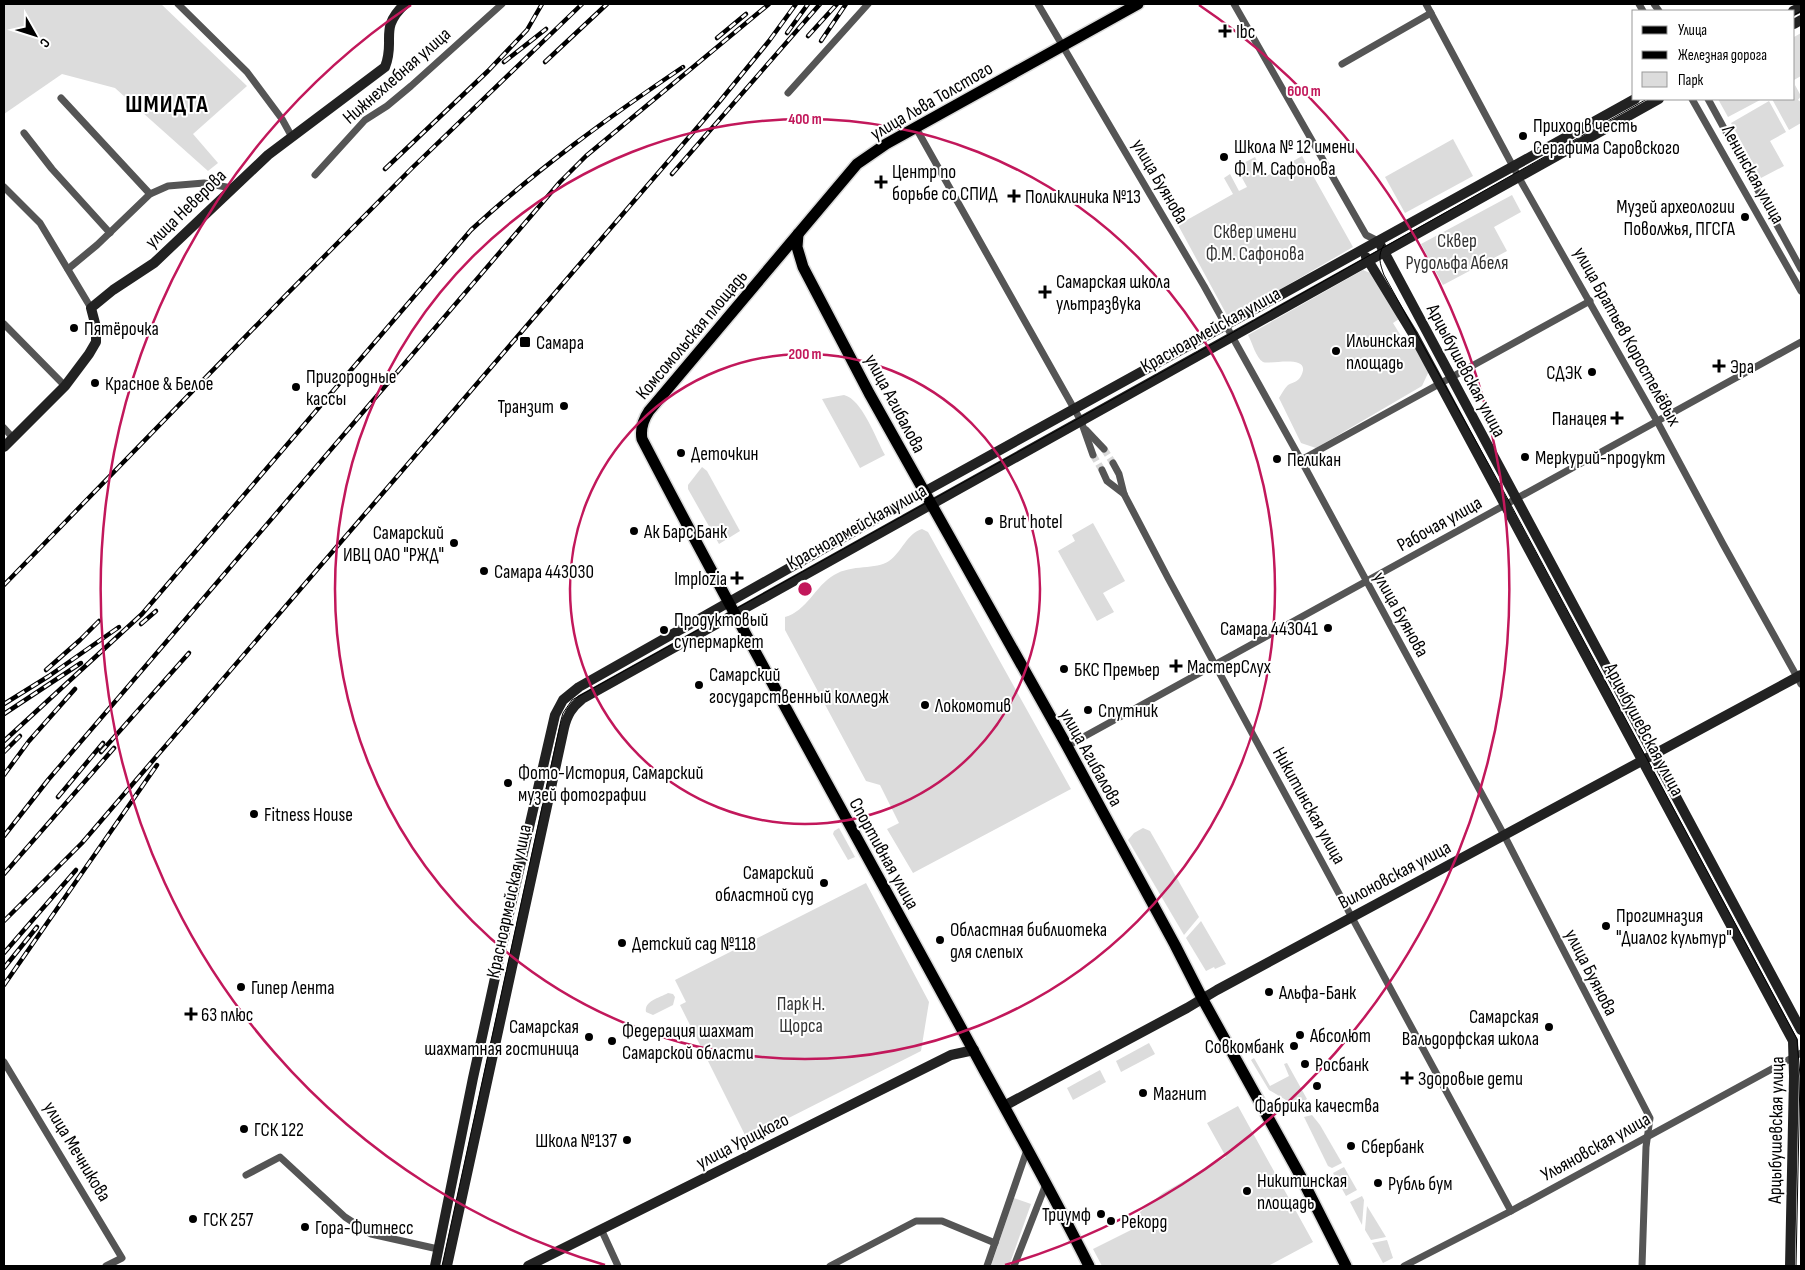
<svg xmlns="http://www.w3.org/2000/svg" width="1805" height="1270" viewBox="0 0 1805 1270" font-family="'Sofia Sans Condensed',sans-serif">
<rect width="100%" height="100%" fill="#fff"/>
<g fill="#dcdcdc">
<polygon points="4,4 161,4 247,86 193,134 218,163 208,171 115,88 62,74 4,114"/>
<polygon points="1801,33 1801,76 1794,80 1794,37"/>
<polygon points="1795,85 1801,96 1798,100 1801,102 1801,123 1789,130 1772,99 1794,99"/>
<polygon points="1718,99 1762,99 1728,117"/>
<polygon points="1769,101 1786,132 1770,141 1784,166 1761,178 1731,123"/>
<polygon points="1453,139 1473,176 1405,213 1385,177"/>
<polygon points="1302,156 1353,247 1229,319 1178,225 1233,194 1224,178 1230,174 1239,191 1247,187 1236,167 1255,157 1265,177"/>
<polygon points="1512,195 1521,212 1494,227 1507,251 1443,285 1421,244"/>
<path d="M 1363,270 L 1375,275 L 1399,319 L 1393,323 L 1406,344 L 1413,341 L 1429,371 L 1422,386 L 1316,448 L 1301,443 L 1279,398 C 1282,393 1284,389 1288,385 C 1293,382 1298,382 1301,376 C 1313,353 1270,365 1263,362 C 1256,358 1252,342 1248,335 Z"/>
<path d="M 844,395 C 862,399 876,439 885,455 L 860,468 L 822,399 Z"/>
<polygon points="702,467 707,471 740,531 719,544 688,489 688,485"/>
<polygon points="1093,523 1125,581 1103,593 1114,612 1097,621 1058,551 1075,541 1072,535"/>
<path d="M 922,529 L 928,532 L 1071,789 L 913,873 L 887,829 L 899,823 L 880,785 L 866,781 L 785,630 L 785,617 C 807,611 815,586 834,575 C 852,564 876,570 889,561 C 902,552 907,533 922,529 Z"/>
<polygon points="839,828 855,857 848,860 833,834 834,831"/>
<polygon points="1143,828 1150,831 1199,917 1184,935 1128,840 1134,833"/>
<polygon points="866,883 929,1002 921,1051 747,1139 680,1005 686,1002 675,980"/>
<polygon points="1201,921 1226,964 1215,969 1214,967 1206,971 1186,938"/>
<path d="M 668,993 L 673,994 L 675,997 L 673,1005 L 653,1015 L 646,1012 C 644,1001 659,998 668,993 Z"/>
<polygon points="1149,1043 1155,1054 1121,1072 1116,1061"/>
<polygon points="1254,1058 1270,1086 1289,1076 1284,1064 1287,1063 1307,1099 1296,1106 1269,1090 1251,1060"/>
<polygon points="1100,1070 1106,1082 1073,1100 1067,1088"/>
<polygon points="1238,1106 1313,1242 1268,1266 1102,1266 1093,1249 1143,1224 1140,1212 1163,1193 1226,1157 1207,1123"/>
<polygon points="1312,1115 1320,1125 1342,1163 1332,1168 1328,1166 1304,1117"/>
<polygon points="1344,1167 1357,1190 1346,1196 1333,1173"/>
<polygon points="1362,1196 1364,1200 1362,1225 1350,1202"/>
<polygon points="1014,1198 1031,1204 1009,1266 991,1266"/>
<polygon points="1367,1206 1386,1237 1371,1240 1365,1230"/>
<polygon points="1387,1240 1393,1258 1383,1263 1372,1243"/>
</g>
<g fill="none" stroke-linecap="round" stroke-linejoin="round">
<g stroke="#d9d9d9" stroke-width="7" stroke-dasharray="7 3.5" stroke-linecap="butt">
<polyline points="1104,449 1113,463"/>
<polyline points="1093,455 1102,470"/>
</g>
<g stroke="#dbdbdb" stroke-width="14">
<g id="primary">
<polyline points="798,234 797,247 803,267 869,393 1067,746 1175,945 1202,998 1301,1177 1346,1266"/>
<path d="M 1089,1266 C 1056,1200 1020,1135 984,1070 C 870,860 752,651 642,439 C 640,428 643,420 649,411 L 857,164 L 886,144 L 1138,4"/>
</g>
</g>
<g stroke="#555" stroke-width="7">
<polyline points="178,4 247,72 282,119 292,137"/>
<polyline points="1038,4 1204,286 1301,460 1504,835 1650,1118 1646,1147 1642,1266"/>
<polyline points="1234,4 1366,235 1378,241"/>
<polyline points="1426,4 1523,185 1657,421 1723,544 1801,684"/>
<polyline points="1639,4 1643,11"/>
<polyline points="1654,4 1659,11"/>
<polyline points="1342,64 1431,13"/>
<polyline points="788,93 868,4"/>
<polyline points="61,98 150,194"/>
<polyline points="1692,99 1801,291"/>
<polyline points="1708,99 1801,269"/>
<polyline points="916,128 1081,421 1093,455"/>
<polyline points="24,133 52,169 110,233"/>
<polyline points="315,175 365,120 387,106 411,86 502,4"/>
<polyline points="4,187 40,223 91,308"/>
<polyline points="68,269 97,245 150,194 168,186 204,183 232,188"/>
<polyline points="4,324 65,386"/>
<polyline points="4,428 13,438"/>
<polyline points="1086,430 1104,449"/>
<polyline points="1301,460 1590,301"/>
<polyline points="1113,463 1119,474 1124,494 1168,578 1511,1211"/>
<polyline points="1102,470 1107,481 1124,494"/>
<polyline points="1067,746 1801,342"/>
<polyline points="4,1062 122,1258 106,1266"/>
<polyline points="246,1175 280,1157 345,1217 371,1234 438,1249"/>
<polyline points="601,1229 618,1266"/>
<polyline points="830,1266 916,1221 942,1221 995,1243"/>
<polyline points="987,1266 1027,1150"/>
<polyline points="1014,1266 1046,1184"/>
<polyline points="1404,1266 1511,1211 1801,1053"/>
</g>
<g stroke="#222" stroke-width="10">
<polyline points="1793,11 1801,7"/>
<polyline points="1794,24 1801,20"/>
<polyline points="1381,246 1801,1030"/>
<polyline points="1366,257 1413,334 1440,384 1793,1041 1794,1076 1790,1266"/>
<path d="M 4,447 L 65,386 L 89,354 L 96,342 L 96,327 L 91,308 L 113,290 L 154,263 L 268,155 L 385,67 C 396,40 378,29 405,4"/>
<polyline points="1004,1106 1187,1008 1217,990 1801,675"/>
<polyline points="435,1266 473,1078 509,914 555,715 563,700 579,687 913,498 1635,99"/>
<path d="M 447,1266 L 564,728 C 567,715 572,707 582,699 L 1659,99"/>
<polyline points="528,1266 951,1055 974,1050"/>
</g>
<use href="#primary" stroke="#000" stroke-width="11"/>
<g stroke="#000" stroke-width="1">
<polyline points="1794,15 1801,11"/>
<path d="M 1384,245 C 1377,255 1380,264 1384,275 L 1504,492 L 1797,1039 L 1800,1076 L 1796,1266"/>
<polyline points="442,1266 561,720 563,713 572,700 1216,342 1647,99"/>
</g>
<g stroke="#000" stroke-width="4.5">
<g id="rail">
<polyline points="787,33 808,4"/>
<polyline points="808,36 837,4"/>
<polyline points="717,38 746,14"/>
<polyline points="821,41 846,4"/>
<polyline points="504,62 546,29"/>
<polyline points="545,62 607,4"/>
<polyline points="385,169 488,71 527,30 542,4"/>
<polyline points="672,174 820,4"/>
<polyline points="4,585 286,295 412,168 582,4"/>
<polyline points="141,624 156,611"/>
<polyline points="46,670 80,640 99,621"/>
<polyline points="4,704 49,676 119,627"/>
<polyline points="4,714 81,663"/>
<path d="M 4,741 L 142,614 L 471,230 C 537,169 609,117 683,67"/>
<polyline points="4,752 20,736"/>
<polyline points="101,752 189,653"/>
<polyline points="4,775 29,741 75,689"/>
<polyline points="58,797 103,743"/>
<polyline points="4,836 48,780 560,182 586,156 769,4"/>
<polyline points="4,874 114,748"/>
<polyline points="4,921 82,843 720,101 769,41 796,4"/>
<polyline points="4,953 76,870"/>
<polyline points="4,968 37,927"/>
<polyline points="4,985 157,765"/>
</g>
</g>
<use href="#rail" stroke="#fff" stroke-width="2.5" stroke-dasharray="8" stroke-linecap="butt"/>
</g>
<g fill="none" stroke="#c2185b" stroke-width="2.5">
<circle cx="805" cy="589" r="235"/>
<circle cx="805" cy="589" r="470"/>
<path d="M605 1265A705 705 0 0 1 411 5M1199 5A705 705 0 0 1 1005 1265"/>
</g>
<g fill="#000" stroke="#fff" stroke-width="2">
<path d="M1222.5 23.5h5v5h5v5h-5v5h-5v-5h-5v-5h5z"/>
<circle cx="1523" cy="136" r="5"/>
<circle cx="1224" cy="157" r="5"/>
<path d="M878.5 174.5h5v5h5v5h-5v5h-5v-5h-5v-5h5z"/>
<path d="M1011.5 188.5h5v5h5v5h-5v5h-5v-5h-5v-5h5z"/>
<circle cx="1745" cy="217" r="5"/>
<path d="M1042.5 284.5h5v5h5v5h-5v5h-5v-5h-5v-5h5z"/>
<circle cx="74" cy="328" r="5"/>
<rect x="519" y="336" width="12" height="12" rx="2.5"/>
<circle cx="1336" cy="351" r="5"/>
<path d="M1716.5 358.5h5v5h5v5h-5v5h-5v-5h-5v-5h5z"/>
<circle cx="1592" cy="372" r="5"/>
<circle cx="95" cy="383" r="5"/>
<circle cx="296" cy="387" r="5"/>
<circle cx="564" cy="406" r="5"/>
<path d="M1614.5 410.5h5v5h5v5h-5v5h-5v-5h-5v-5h5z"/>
<circle cx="681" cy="453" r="5"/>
<circle cx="1525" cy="457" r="5"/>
<circle cx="1277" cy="459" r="5"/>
<circle cx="989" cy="521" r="5"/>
<circle cx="634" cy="531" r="5"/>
<circle cx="454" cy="543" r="5"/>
<circle cx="484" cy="571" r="5"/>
<path d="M734.5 570.5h5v5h5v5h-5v5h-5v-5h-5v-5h5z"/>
<circle cx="1328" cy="628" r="5"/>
<circle cx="664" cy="630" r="5"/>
<path d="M1173.5 658.5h5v5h5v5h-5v5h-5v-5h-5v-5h5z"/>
<circle cx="1064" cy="669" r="5"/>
<circle cx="699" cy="685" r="5"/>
<circle cx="925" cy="705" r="5"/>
<circle cx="1088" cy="710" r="5"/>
<circle cx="508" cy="783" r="5"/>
<circle cx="254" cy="814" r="5"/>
<circle cx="824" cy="883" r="5"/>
<circle cx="1606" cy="926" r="5"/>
<circle cx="940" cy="940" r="5"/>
<circle cx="622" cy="943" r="5"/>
<circle cx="241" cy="987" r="5"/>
<circle cx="1269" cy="992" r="5"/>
<path d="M188.5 1006.5h5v5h5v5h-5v5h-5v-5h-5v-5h5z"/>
<circle cx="1549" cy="1027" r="5"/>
<circle cx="1300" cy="1035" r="5"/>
<circle cx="589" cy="1037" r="5"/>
<circle cx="612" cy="1041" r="5"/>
<circle cx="1294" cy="1046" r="5"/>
<circle cx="1305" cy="1064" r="5"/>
<path d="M1404.5 1070.5h5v5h5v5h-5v5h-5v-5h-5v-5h5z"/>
<circle cx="1317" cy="1086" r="5"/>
<circle cx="1143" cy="1093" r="5"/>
<circle cx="244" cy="1129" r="5"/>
<circle cx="627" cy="1140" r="5"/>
<circle cx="1351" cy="1146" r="5"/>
<circle cx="1378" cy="1183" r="5"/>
<circle cx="1247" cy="1191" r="5"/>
<circle cx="1101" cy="1214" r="5"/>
<circle cx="193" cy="1219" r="5"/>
<circle cx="1111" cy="1221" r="5"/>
<circle cx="305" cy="1227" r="5"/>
</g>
<g text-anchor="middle" stroke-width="4" stroke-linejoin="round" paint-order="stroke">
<g font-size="19" fill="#000" stroke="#fff" text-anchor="start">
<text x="1236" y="38">Ibc</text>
<text x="1533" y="132">Приход в честь<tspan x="1533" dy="22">Серафима Саровского</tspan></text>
<text x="1234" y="153">Школа № 12 имени<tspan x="1234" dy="22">Ф. М. Сафонова</tspan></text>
<text x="892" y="178">Центр по<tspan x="892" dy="22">борьбе со СПИД</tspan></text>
<text x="1025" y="203">Поликлиника №13</text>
<text x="1735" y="213" text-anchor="end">Музей археологии<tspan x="1735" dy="22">Поволжья, ПГСГА</tspan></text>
<text x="1056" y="288">Самарская школа<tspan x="1056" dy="22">ультразвука</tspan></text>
<text x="84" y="335">Пятёрочка</text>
<text x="1346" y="347">Ильинская<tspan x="1346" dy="22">площадь</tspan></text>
<text x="536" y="349">Самара</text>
<text x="1730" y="373">Эра</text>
<text x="1582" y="379" text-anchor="end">СДЭК</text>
<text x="306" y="383">Пригородные<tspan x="306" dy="22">кассы</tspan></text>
<text x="105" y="390">Красное &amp; Белое</text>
<text x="554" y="413" text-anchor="end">Транзит</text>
<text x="1607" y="425" text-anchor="end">Панацея</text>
<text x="691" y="460">Деточкин</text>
<text x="1535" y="464">Меркурий-продукт</text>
<text x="1287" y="466">Пеликан</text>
<text x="999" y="528">Brut hotel</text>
<text x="644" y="538">Ак Барс Банк</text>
<text x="444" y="539" text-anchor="end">Самарский<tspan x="444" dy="22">ИВЦ ОАО "РЖД"</tspan></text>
<text x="494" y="578">Самара 443030</text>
<text x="727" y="585" text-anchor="end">Implozia</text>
<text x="674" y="626">Продуктовый<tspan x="674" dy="22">супермаркет</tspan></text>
<text x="1318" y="635" text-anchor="end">Самара 443041</text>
<text x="1187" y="673">МастерСлух</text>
<text x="1074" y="676">БКС Премьер</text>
<text x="709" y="681">Самарский<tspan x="709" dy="22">государственный колледж</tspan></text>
<text x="935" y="712">Локомотив</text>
<text x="1098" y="717">Спутник</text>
<text x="518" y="779">Фото-История, Самарский<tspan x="518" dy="22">музей фотографии</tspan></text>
<text x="264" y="821">Fitness House</text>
<text x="814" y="879" text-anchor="end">Самарский<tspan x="814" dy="22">областной суд</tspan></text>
<text x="1616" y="922">Прогимназия<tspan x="1616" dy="22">"Диалог культур"</tspan></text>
<text x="950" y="936">Областная библиотека<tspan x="950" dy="22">для слепых</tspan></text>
<text x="632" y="950">Детский сад №118</text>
<text x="251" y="994">Гипер Лента</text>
<text x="1279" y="999">Альфа-Банк</text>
<text x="201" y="1021">63 плюс</text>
<text x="1539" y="1023" text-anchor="end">Самарская<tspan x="1539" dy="22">Вальдорфская школа</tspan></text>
<text x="579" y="1033" text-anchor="end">Самарская<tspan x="579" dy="22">шахматная гостиница</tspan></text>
<text x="622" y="1037">Федерация шахмат<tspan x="622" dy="22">Самарской области</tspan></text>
<text x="1310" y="1042">Абсолют</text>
<text x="1284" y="1053" text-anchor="end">Совкомбанк</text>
<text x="1315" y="1071">Росбанк</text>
<text x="1418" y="1085">Здоровые дети</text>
<text x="1153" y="1100">Магнит</text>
<text x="1317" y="1112" text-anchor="middle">Фабрика качества</text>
<text x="254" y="1136">ГСК 122</text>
<text x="617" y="1147" text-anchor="end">Школа №137</text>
<text x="1361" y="1153">Сбербанк</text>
<text x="1257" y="1187">Никитинская<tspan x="1257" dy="22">площадь</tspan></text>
<text x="1388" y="1190">Рубль бум</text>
<text x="1091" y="1221" text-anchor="end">Триумф</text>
<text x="203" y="1226">ГСК 257</text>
<text x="1121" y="1228">Рекорд</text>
<text x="315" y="1234">Гора-Фитнесс</text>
</g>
<g font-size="19" fill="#000" stroke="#fff">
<text transform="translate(396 75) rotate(-41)" y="7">Нижнехлебная улица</text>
<text transform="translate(931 100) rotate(-30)" y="7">улица Льва Толстого</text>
<text transform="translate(1754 174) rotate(61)" y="7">Ленинская улица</text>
<text transform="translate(1161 181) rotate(60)" y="7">улица Буянова</text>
<text transform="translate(185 208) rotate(-44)" y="7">улица Неверова</text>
<text transform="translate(1210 329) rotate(-29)" y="7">Красноармейская улица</text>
<text transform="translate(691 334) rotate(-50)" y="7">Комсомольская площадь</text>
<text transform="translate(1628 336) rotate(61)" y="7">улица Братьев Коростелёвых</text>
<text transform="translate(1467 370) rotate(62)" y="7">Арцыбушевская улица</text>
<text transform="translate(896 403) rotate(62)" y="7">улица Агибалова</text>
<text transform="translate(1439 523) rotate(-29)" y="7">Рабочая улица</text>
<text transform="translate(856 526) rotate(-29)" y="7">Красноармейская улица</text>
<text transform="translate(1402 614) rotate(61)" y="7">улица Буянова</text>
<text transform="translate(1645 729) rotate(62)" y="7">Арцыбушевская улица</text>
<text transform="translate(1092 757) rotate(61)" y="7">улица Агибалова</text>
<text transform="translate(1310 805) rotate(61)" y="7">Никитинская улица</text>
<text transform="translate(885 853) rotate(61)" y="7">Спортивная улица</text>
<text transform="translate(1394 874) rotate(-28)" y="7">Вилоновская улица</text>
<text transform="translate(508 901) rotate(-78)" y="7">Красноармейская улица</text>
<text transform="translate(1592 972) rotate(63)" y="7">улица Буянова</text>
<text transform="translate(1775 1130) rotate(-89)" y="7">Арцыбушевская улица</text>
<text transform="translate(742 1140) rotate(-27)" y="7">улица Урицкого</text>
<text transform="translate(1595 1146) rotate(-29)" y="7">Ульяновская улица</text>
<text transform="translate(78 1151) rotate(59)" y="7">улица Мечникова</text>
</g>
<g font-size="19" fill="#333" stroke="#fff">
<text x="1255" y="238">Cквер имени<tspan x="1255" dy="22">Ф.М. Сафонова</tspan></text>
<text x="1457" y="247">Сквер<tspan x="1457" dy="22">Рудольфа Абеля</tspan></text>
<text x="801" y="1010">Парк Н.<tspan x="801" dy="22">Щорса</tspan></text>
</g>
<g font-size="24" font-weight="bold" letter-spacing="1" fill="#000" stroke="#fff">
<text x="167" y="112">ШМИДТА</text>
</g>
</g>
<circle cx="805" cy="589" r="8" fill="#c2185b" stroke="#fff" stroke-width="2.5"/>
<g font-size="15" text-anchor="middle" font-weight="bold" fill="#c2185b" stroke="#fff" stroke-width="4" stroke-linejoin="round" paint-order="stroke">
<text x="1304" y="96">600 m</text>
<text x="805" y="124">400 m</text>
<text x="805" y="359">200 m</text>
</g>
<rect width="1805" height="1270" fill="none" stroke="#000000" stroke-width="10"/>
<rect x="1632" y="10" width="162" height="90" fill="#ffffff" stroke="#999999"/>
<rect x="1642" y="26" width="25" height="8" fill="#000000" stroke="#999999"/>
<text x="1678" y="35" font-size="15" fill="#000000">Улица</text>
<rect x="1642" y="51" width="25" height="8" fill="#000000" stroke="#999999"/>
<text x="1678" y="60" font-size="15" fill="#000000">Железная дорога</text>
<rect x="1642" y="72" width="25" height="15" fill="#dcdcdc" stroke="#999999"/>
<text x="1678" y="85" font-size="15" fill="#000000">Парк</text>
<g transform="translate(35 35) rotate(129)" stroke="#ffffff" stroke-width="4" paint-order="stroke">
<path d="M0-4L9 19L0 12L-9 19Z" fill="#000000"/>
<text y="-8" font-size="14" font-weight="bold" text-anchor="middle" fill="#000000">С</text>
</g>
</svg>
